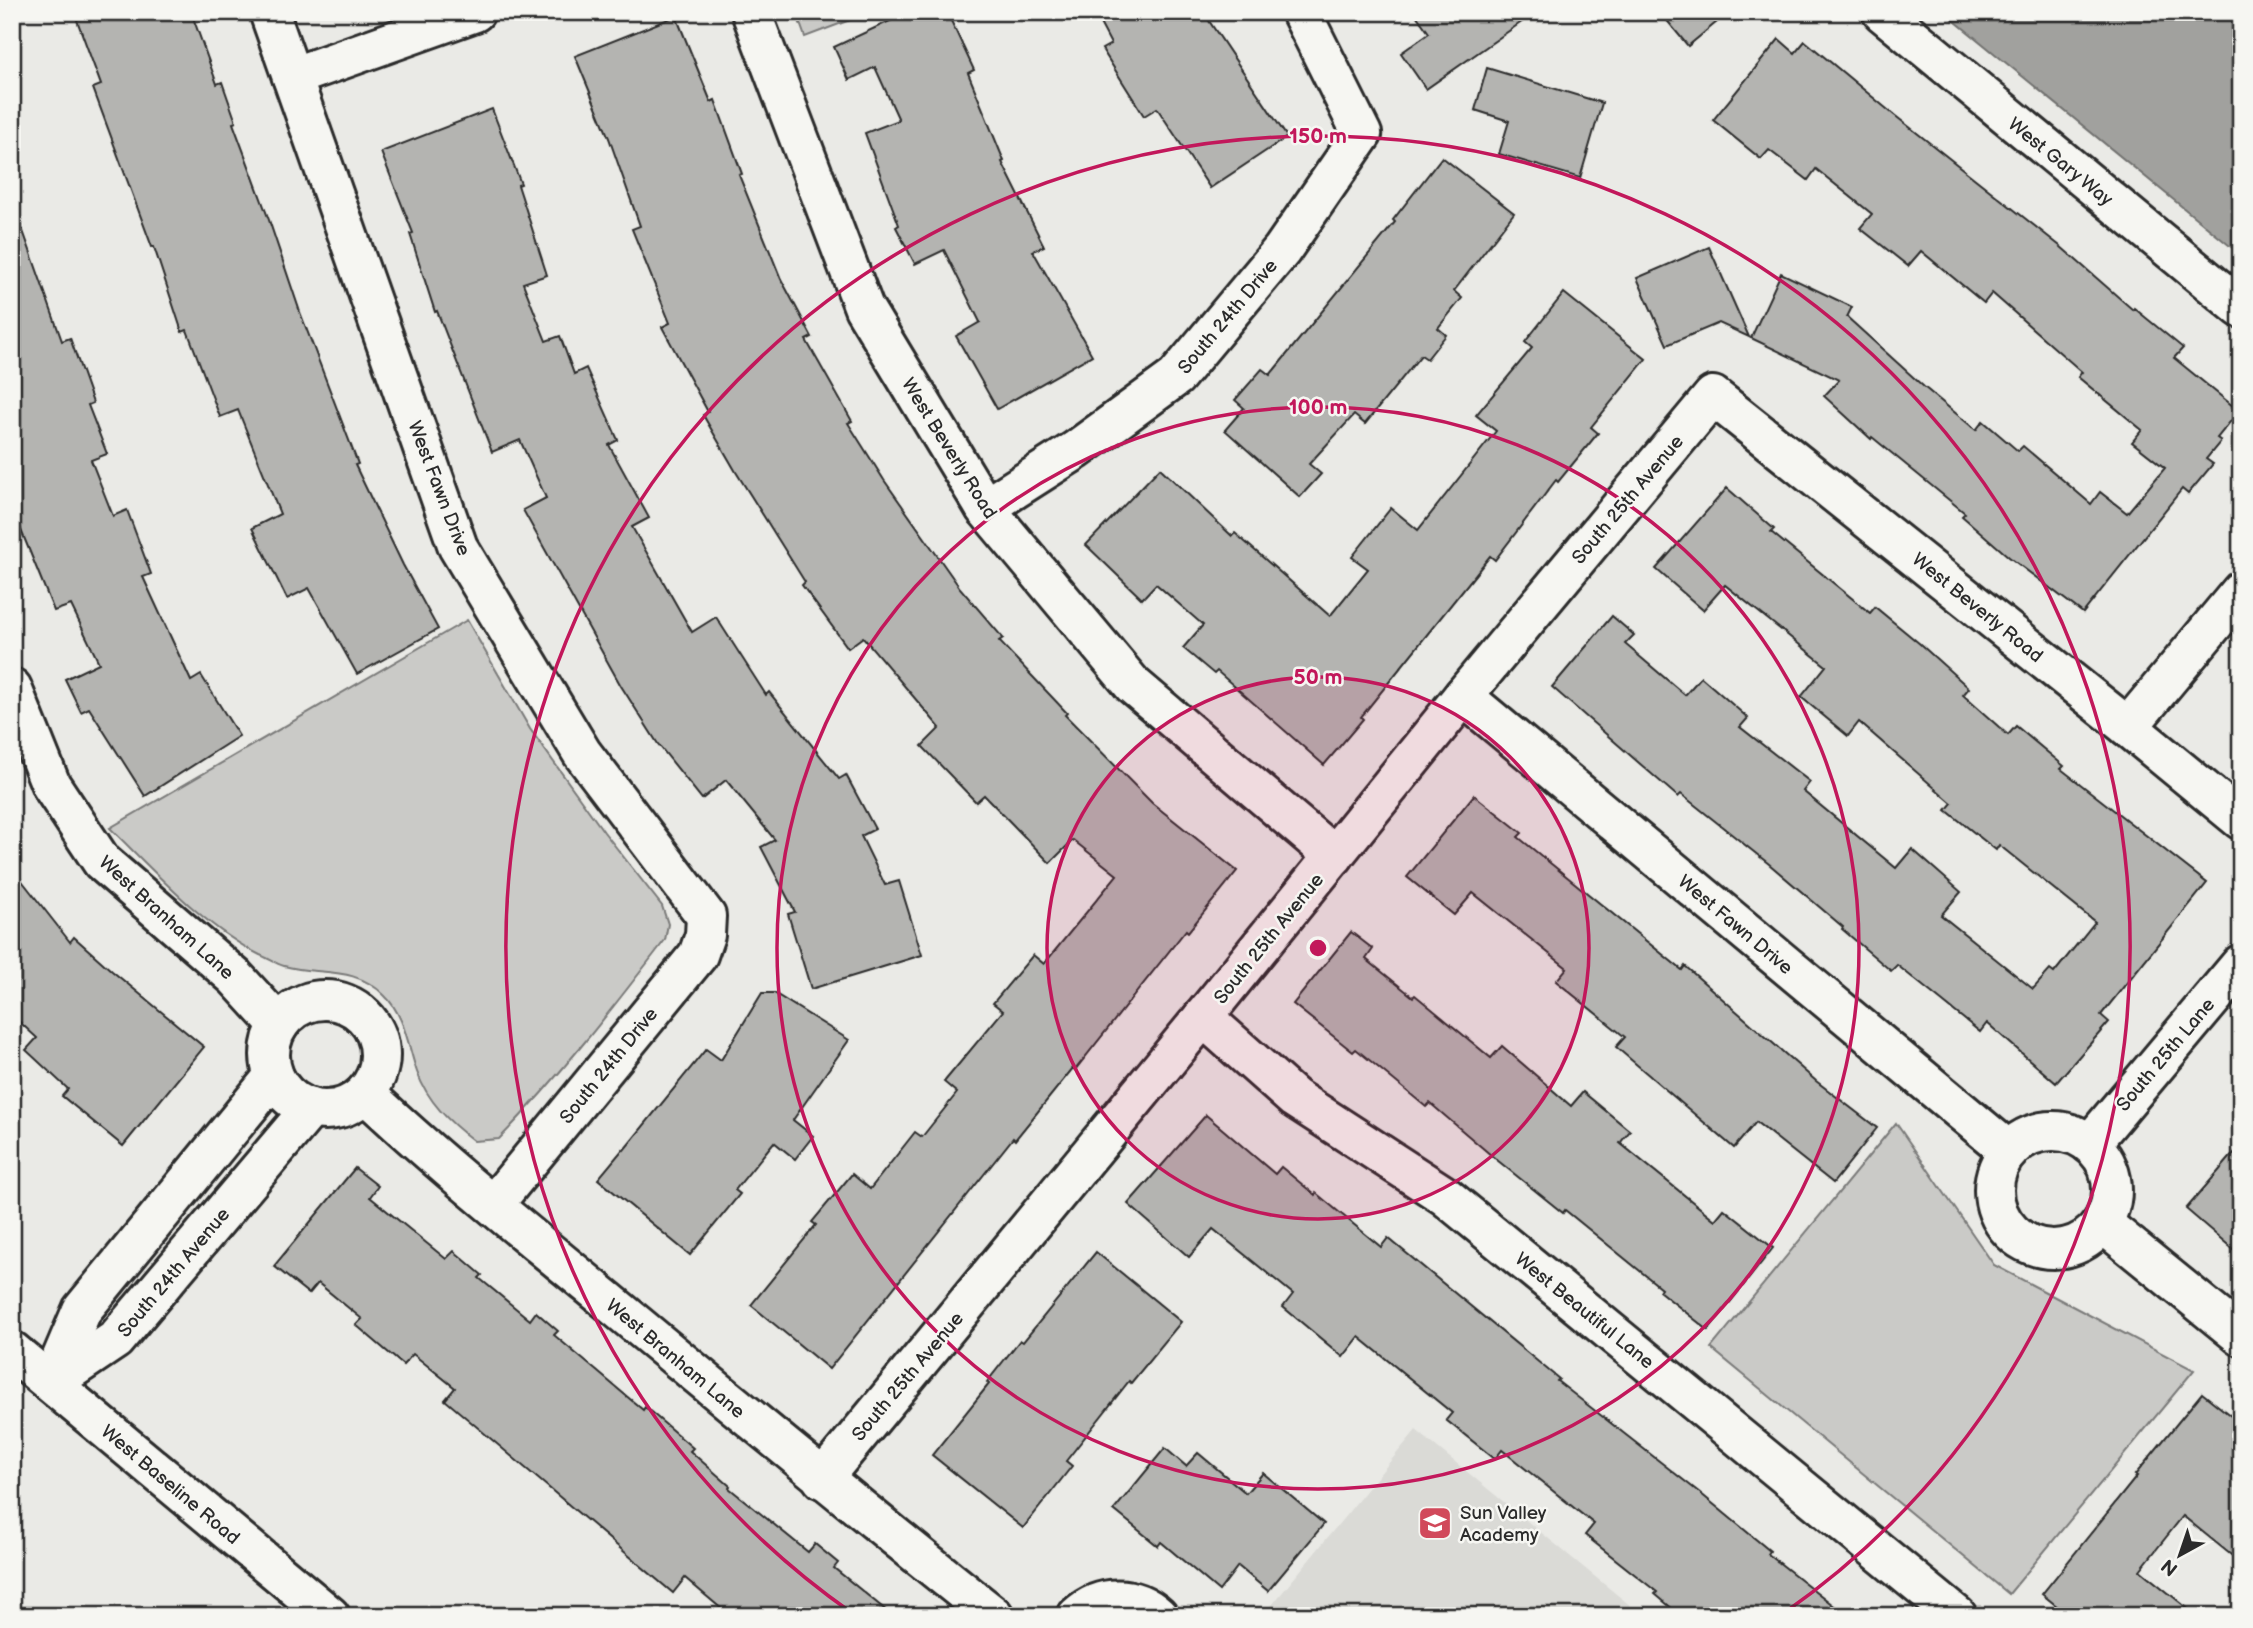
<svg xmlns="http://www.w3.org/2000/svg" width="2253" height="1628" viewBox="0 0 2253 1628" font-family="'Balsamiq Sans',sans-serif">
<rect width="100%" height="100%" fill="#eaeae6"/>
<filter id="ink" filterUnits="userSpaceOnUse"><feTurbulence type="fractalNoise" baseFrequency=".0143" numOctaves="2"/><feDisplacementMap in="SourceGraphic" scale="14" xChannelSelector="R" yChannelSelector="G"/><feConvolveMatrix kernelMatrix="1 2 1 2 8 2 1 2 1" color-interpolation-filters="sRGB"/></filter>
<g filter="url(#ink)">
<polygon fill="#dadad6" points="1416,1430 1643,1616 1263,1616"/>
<g fill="#cacac7" stroke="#7a7a79" stroke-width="2">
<polygon points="796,12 871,12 805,37"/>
<path d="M 467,620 L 530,729 L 604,832 L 662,906 L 668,924 L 665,940 C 612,1009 560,1076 499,1139 L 474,1141 C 449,1122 428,1102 417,1072 C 408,1046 405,1015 384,995 C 354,965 320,976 284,966 C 276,964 268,958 260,955 C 205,928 154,871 110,828 Z"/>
<polygon points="1896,1123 1994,1265 2194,1370 2009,1594 1711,1348"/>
</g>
<polygon fill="#a1a19e" stroke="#727270" stroke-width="2" points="2241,12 2241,255 1945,13 1945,12"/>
<g fill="#b4b4b1" stroke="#2b2b2b" stroke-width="2">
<polygon points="74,12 191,12 217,84 222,82 236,122 233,123 269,220 300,312 358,464 355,465 403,565 438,629 357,674 309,588 287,599 252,528 280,514 238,410 220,417 187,330 182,332 154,247 152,247 93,88 101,85"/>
<polygon points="909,12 947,12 974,70 968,73 1004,161 1002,162 1044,246 1033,251 1092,355 997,409 956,336 980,322 944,250 915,264 896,227 899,225 865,133 899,120 875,67 849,80 834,47"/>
<polygon points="1094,12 1203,12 1287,137 1210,188 1157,108 1144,116 1102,49 1111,44"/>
<polygon points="1414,12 1536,12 1426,89 1401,53 1429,33"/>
<polygon points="1660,12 1729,12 1688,46"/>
<polygon points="676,16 711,102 715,100 742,174 739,175 781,279 812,337 806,340 852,421 848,423 884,480 960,588 1003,638 999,641 1067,713 1065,715 1152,803 1237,871 1188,932 1186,930 1075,1070 1073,1068 1015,1140 1013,1138 829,1369 751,1305 816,1225 812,1222 852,1174 870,1189 915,1132 922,1137 957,1093 944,1082 1003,1011 993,1003 1033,955 1044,964 1117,875 1073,840 1050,863 984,795 976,802 922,746 940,728 863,637 848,648 802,585 805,582 736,472 703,415 708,412 662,327 670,323 632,229 640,226 609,138 575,56"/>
<polygon points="1779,39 1795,53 1805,41 1893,114 2060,246 2133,310 2134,308 2183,348 2174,358 2239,411 2217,438 2221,441 2206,459 2213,464 2188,494 2182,489 2083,613 2009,557 1962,516 1965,513 1872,437 1871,439 1824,396 1839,380 1751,338 1781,273 1852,307 1847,317 1924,387 1976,430 1983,421 2018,451 2023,446 2091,504 2100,492 2127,513 2165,468 2132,442 2142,430 2078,377 2082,372 1992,293 1984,303 1921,251 1908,266 1860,228 1872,214 1816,169 1808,180 1769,150 1761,159 1713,120"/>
<polygon points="1487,68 1602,103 1580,178 1499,154 1509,121 1475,110"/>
<polygon points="492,109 521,184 518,185 547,275 523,283 546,341 560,336 574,374 586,368 618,440 609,445 649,518 632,527 692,632 716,617 766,695 769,692 839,779 846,775 875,829 861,836 885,885 899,881 922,955 811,989 788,914 795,912 761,847 775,840 726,780 702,799 658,744 621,686 523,510 546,498 520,440 492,452 437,311 435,312 410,234 413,233 381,152"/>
<polygon points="1442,157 1514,213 1454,291 1462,298 1438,328 1446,335 1427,359 1421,355 1365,424 1354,415 1309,464 1321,474 1300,497 1225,430 1244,408 1235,400 1262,369 1270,375 1395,222 1393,220"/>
<polygon points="16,211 62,341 70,338 93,403 88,405 107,454 91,460 113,516 127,510 151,574 143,577 191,681 201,675 239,736 145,796 89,708 81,712 65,679 99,663 71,605 54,611 12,508 12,212"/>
<polygon points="1709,247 1749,337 1719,323 1667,345 1637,278"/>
<polygon points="1564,293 1646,359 1591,427 1598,433 1558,482 1556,480 1495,560 1490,556 1361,717 1363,719 1324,765 1217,671 1214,674 1183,648 1203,625 1156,584 1142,599 1086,545 1160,468 1232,536 1235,533 1330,616 1368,569 1352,557 1391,508 1418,530 1496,431 1476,415 1532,348 1525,342"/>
<polygon points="1727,488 1774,529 1771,532 1870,613 1875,607 1920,644 1969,688 1963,695 2008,735 2016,726 2064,766 2061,769 2207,883 2101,1015 2109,1022 2056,1083 1987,1023 1980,1032 1897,965 1891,971 1842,929 1843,927 1769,864 1681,794 1678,797 1552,687 1612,616 1634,635 1625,644 1685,695 1701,677 1748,718 1740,727 1810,782 1803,791 1896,868 1912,849 1961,892 1941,915 2033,989 2050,970 2054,973 2095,922 1999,845 1996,850 1946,810 1952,803 1859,722 1848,736 1801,697 1826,666 1725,585 1703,610 1656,569"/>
<polygon points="1474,795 1522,833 1518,837 1682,970 1685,966 1816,1081 1877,1128 1833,1183 1756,1122 1734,1148 1616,1047 1625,1037 1556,981 1567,968 1473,893 1454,915 1407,877"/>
<polygon points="12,868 70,942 74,937 112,971 204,1047 123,1146 62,1096 68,1089 26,1050 37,1038 12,1015"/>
<polygon points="1351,932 1373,949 1366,959 1413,997 1415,995 1491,1058 1502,1046 1571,1106 1583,1092 1630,1131 1620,1143 1715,1220 1724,1209 1773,1248 1708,1330 1659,1291 1661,1288 1565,1210 1563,1213 1492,1156 1430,1103 1426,1107 1356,1049 1353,1052 1293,1004"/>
<polygon points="762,993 774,993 849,1040 793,1120 813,1136 795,1159 774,1142 735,1190 740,1194 690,1255 598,1179 623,1149 624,1150 706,1049 721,1060"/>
<polygon points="1206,1115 1275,1174 1281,1167 1315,1195 1316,1193 1381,1247 1388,1238 1559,1379 1557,1381 1700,1493 1770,1551 1768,1554 1847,1616 1681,1616 1655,1594 1657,1592 1585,1535 1594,1524 1502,1450 1495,1459 1446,1420 1452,1413 1359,1337 1343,1357 1283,1307 1293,1294 1213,1229 1189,1257 1128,1204"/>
<polygon points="2241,1145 2241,1256 2186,1209"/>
<polygon points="355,1168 378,1186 370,1197 446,1259 454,1251 482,1275 479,1278 530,1320 536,1312 558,1331 554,1335 643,1410 645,1407 693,1448 690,1451 730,1486 729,1488 808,1552 815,1544 838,1563 834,1568 893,1616 730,1616 685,1578 673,1593 445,1400 455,1388 413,1354 403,1365 356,1325 362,1319 318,1283 309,1294 274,1266"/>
<polygon points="1096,1252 1181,1322 1131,1383 1129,1381 1066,1461 1072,1466 1023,1528 932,1455 989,1384 987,1382 1020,1340 1023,1342"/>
<polygon points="2202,1393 2241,1424 2241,1563 2183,1516 2140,1570 2197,1616 2069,1616 2042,1594 2137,1476 2135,1475"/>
<polygon points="1165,1448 1186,1466 1198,1453 1246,1493 1263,1473 1324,1524 1268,1591 1238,1566 1219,1591 1161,1542 1158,1546 1114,1510"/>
</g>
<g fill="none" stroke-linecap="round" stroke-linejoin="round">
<g stroke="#2b2b2b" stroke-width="44">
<g id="minor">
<polyline points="269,12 458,547 582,753 706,916 705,935 698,955 493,1205"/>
<polyline points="751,12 864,308 985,508 1133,685 1334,856"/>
<polyline points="1882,12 2241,308"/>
<polyline points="292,77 475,12"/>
<polyline points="985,508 1076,450 1176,377 1282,250 1362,134 1301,12"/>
<polyline points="12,688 51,785 102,862 235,977 279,1025"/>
<polyline points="1463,696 2009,1151"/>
<polyline points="2128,727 2241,591"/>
<circle cx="325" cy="1055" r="55"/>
<polyline points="1203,1017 1294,1098 1445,1196 1957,1616"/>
<path d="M 365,1093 C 442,1166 525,1232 607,1300 C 735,1406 863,1512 994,1616"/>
<circle cx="2053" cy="1190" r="59"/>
<polyline points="2090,1144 2241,964"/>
<polyline points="2102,1223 2241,1336"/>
<polyline points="51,1383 82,1310 274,1076"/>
<polyline points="51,1383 115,1340 311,1108"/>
<polyline points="822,1479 1203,1017 1463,696 1713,396 2128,727 2241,820"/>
<path d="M 1077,1616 C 1101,1594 1134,1594 1158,1616"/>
</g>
</g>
<g stroke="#2b2b2b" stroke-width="44">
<polyline id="major" points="12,1351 330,1616"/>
</g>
<use href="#minor" stroke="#f6f6f2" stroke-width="38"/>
<use href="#major" stroke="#f6f6f2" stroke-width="38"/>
</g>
</g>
<circle cx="1318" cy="948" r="271" fill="#c2185b" fill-opacity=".12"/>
<g fill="none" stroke="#c2185b" stroke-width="3.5">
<circle cx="1318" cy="948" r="271"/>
<circle cx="1318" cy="948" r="541"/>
<path d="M852 1613A812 812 0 1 1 1784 1613"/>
</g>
<defs>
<g id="school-square" transform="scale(1.75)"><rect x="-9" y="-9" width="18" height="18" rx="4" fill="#d1495b" stroke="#f6f6f2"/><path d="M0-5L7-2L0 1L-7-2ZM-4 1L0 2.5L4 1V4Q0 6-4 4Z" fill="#fff"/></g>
</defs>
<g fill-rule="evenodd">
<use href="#school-square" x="1435" y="1523"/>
</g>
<g text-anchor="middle" stroke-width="5" stroke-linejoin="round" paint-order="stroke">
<g font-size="19" fill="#2b2b2b" stroke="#f6f6f2">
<text transform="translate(2061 161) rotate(39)" y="7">West Gary Way</text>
<text transform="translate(1227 316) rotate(-50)" y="7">South 24th Drive</text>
<text transform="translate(950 448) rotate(58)" y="7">West Beverly Road</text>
<text transform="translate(440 488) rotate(69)" y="7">West Fawn Drive</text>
<text transform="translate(1627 499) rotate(-50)" y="7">South 25th Avenue</text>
<text transform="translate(1978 607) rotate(39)" y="7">West Beverly Road</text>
<text transform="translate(167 917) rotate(42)" y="7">West Branham Lane</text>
<text transform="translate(1736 924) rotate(40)" y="7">West Fawn Drive</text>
<text transform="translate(1268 938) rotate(-51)" y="7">South 25th Avenue</text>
<text transform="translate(2165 1054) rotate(-50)" y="7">South 25th Lane</text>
<text transform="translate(608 1065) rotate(-51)" y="7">South 24th Drive</text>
<text transform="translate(173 1272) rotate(-50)" y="7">South 24th Avenue</text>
<text transform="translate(1585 1310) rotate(39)" y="7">West Beautiful Lane</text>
<text transform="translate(676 1358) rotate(40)" y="7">West Branham Lane</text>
<text transform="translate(907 1376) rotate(-50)" y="7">South 25th Avenue</text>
<text transform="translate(171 1484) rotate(40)" y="7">West Baseline Road</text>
</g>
<g font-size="19" fill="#2b2b2b" stroke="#f6f6f2" text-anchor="start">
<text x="1460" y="1519">Sun Valley<tspan x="1460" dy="22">Academy</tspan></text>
</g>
</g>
<circle cx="1318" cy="948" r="10" fill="#c2185b" stroke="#f6f6f2" stroke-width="3.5"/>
<g font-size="21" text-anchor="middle" font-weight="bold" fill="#c2185b" stroke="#f6f6f2" stroke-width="5" stroke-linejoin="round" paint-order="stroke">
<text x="1318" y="143">150 m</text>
<text x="1318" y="414">100 m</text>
<text x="1318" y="684">50 m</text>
</g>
<rect width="2253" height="1628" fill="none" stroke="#f6f6f2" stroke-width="42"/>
<rect x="21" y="21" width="2211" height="1586" fill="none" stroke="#2b2b2b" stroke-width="2.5" filter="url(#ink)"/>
<g transform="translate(2180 1555) rotate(220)" stroke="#f6f6f2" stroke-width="5" paint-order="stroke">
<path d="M0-5L12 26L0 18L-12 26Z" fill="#2b2b2b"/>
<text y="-10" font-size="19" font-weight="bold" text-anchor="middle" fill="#2b2b2b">N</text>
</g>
</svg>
